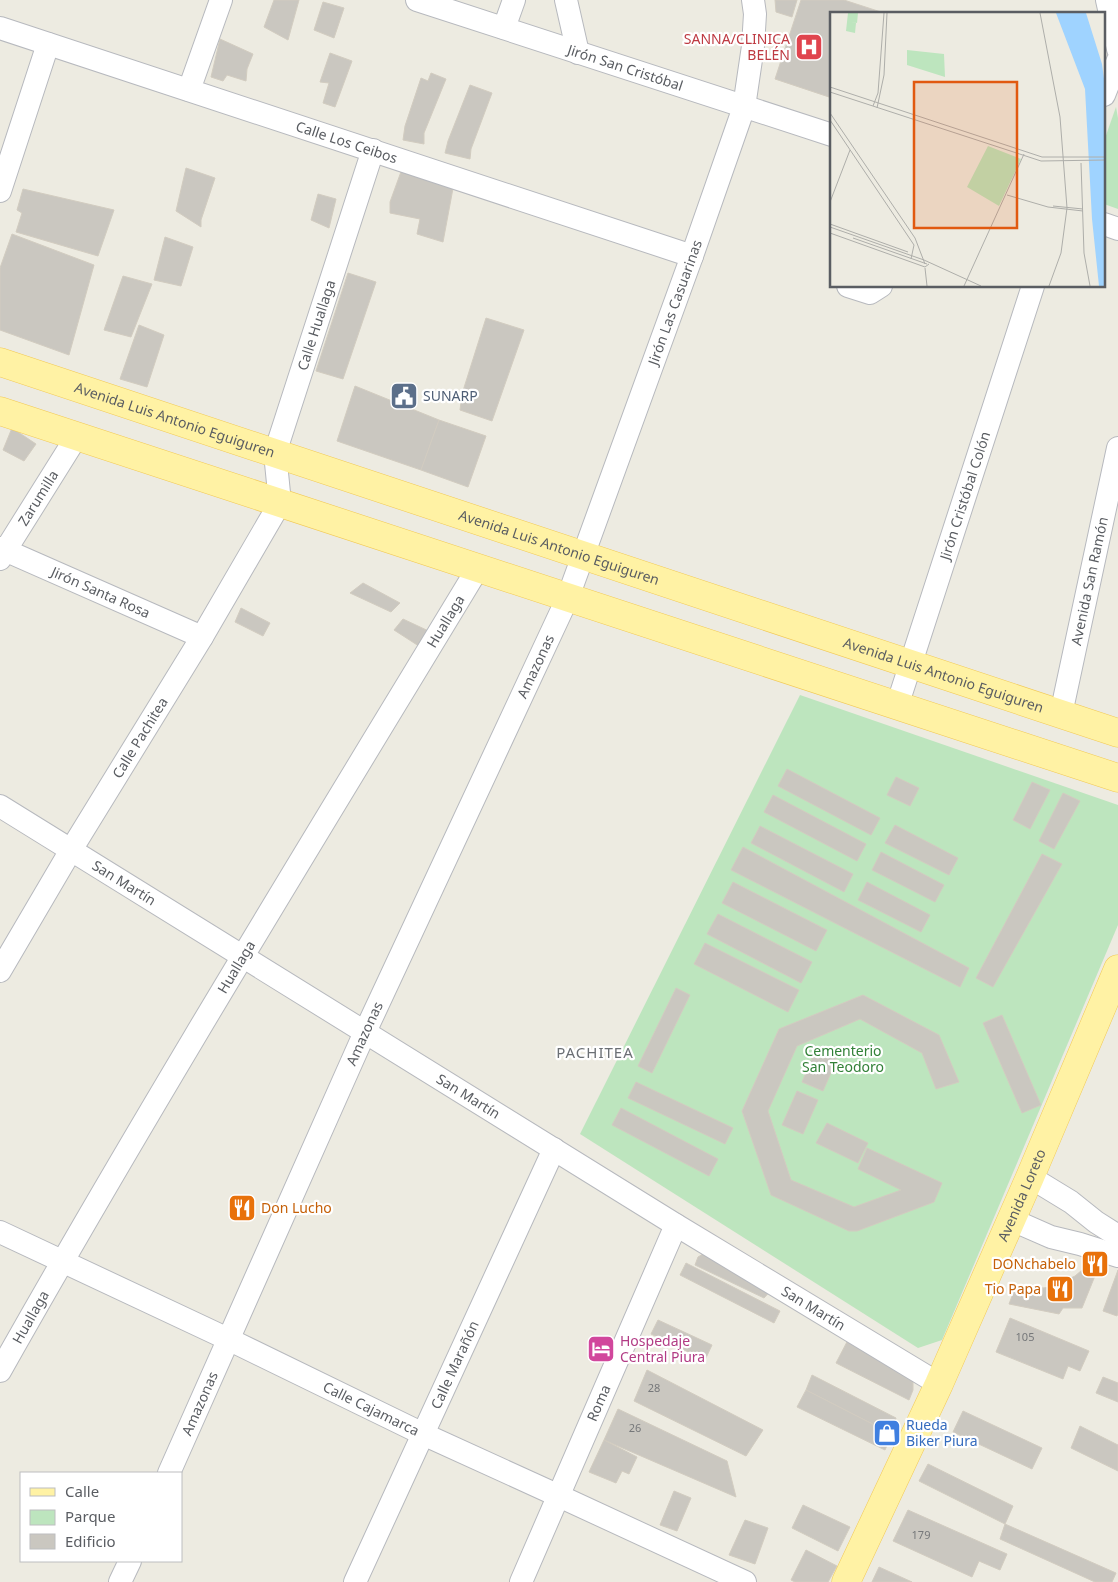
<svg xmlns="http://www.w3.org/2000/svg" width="1118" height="1582" viewBox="0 0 1118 1582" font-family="'Noto Sans',sans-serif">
<rect width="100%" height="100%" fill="#edebe1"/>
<g fill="#bde5be">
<polygon points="1116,107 1118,118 1118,209 1104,204 1104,141"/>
<polygon points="800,695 1118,805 1118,925 942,1340 918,1348 580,1134"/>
</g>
<g fill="#cac7c0" stroke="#d2ccc0">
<polygon points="274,0 299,0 288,40 264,27"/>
<polygon points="775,0 797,0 792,17 776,12"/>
<polygon points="801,0 844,0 887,14 832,14 832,98 775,79"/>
<polygon points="323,2 344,8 334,38 314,30"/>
<polygon points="220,39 253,54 247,69 246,81 227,75 223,81 211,77"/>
<polygon points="330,53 352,61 335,107 323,103 329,83 320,82"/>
<polygon points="431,73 446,79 424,133 424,144 403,140 405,126 421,78 428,81"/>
<polygon points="470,85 492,93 471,149 470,159 445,153 448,141"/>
<polygon points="186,168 215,178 201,220 201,227 176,211"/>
<polygon points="402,169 454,183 443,242 417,234 420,219 390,213 390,202"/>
<polygon points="23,189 114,210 98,256 16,232 22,213 17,210"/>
<polygon points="318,194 336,199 329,228 311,220"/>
<polygon points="12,234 94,265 69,355 0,330 0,268"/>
<polygon points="165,237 193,247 181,286 154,280"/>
<polygon points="348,273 376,282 343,379 316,371"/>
<polygon points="123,276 152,284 131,337 104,330"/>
<polygon points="486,318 524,330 492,421 460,410 462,394"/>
<polygon points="139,325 164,335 147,387 120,379"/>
<polygon points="355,386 439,420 421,470 337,441"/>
<polygon points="439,420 486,436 468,487 421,470"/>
<polygon points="12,428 36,444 24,461 3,450"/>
<polygon points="363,583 400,603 391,612 350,593"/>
<polygon points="241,608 270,623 263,636 235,622"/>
<polygon points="403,619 435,634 425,650 394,630"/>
<polygon points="787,769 880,818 871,835 778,786"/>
<polygon points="896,777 919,788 910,806 887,795"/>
<polygon points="1032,782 1050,790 1030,829 1013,820"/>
<polygon points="1063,793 1080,801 1054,849 1039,841"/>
<polygon points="773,795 866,844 857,861 764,812"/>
<polygon points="895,825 958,858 949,875 885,843"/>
<polygon points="760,826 853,874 844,892 751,843"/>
<polygon points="743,847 969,968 960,987 731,870"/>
<polygon points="881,852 944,885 935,902 872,870"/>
<polygon points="1042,854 1062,864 993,987 976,978"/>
<polygon points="733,882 827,930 816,951 722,903"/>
<polygon points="867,882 930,915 921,932 858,900"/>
<polygon points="718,914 812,962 801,983 707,934"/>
<polygon points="705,943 799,990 788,1012 694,964"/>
<polygon points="676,988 690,995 652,1073 638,1066"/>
<polygon points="863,995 939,1035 959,1082 936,1089 922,1053 860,1019 797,1046 768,1111 791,1180 854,1207 901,1190 858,1169 867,1148 942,1183 934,1202 857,1231 849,1231 771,1195 742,1111 779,1029"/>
<polygon points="1002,1015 1041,1105 1022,1113 983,1023"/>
<polygon points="816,1049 837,1059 823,1091 802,1082"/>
<polygon points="636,1082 733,1128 725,1144 628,1098"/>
<polygon points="797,1091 818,1100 803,1134 782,1125"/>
<polygon points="621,1108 718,1159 709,1176 612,1125"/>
<polygon points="827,1123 868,1143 858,1163 816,1143"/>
<polygon points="713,1248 774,1287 764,1298 695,1265 698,1257"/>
<polygon points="1095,1259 1101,1261 1082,1308 1063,1308 1059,1314 1009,1304 1014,1291 1052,1287 1075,1276"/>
<polygon points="686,1263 780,1311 774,1323 680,1275"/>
<polygon points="1118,1270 1118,1313 1117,1316 1103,1311"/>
<polygon points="1010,1318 1089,1351 1080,1371 1068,1366 1063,1379 996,1352"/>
<polygon points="658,1320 712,1345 705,1360 651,1334"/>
<polygon points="849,1338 913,1379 913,1390 909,1400 836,1363"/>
<polygon points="647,1370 763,1430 746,1456 634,1401"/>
<polygon points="812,1375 896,1418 892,1434 806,1390"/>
<polygon points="1103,1377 1118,1383 1118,1402 1096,1393"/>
<polygon points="806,1390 892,1434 885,1450 797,1407"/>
<polygon points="618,1409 727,1461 736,1497 604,1440"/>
<polygon points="963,1411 1042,1448 1032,1469 953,1432"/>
<polygon points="1080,1426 1118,1445 1118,1471 1071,1448"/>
<polygon points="604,1440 637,1457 629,1474 622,1471 616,1483 589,1472"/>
<polygon points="928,1464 1013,1506 1005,1524 919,1481"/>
<polygon points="674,1491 691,1498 677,1531 660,1525"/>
<polygon points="803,1505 850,1527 838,1551 792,1528"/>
<polygon points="908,1510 1007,1554 1000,1570 979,1561 972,1577 893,1541"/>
<polygon points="745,1520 768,1528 755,1564 729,1555"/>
<polygon points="1005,1524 1116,1573 1112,1582 1095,1582 1000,1539"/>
<polygon points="806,1550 837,1566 828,1582 795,1582 791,1580"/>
<polygon points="879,1567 912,1582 872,1582"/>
</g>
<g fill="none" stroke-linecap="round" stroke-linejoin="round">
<g stroke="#b7b9be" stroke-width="24">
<g id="minor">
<path id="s1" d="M 417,0 L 832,135"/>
<polyline points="566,0 578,53"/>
<polyline points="1107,0 1118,49"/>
<path id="s2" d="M 0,28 L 692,256"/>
<polyline points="504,28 514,0"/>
<polyline points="189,90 221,0"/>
<polyline points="1104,95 1118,60"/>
<polyline points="0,191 48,44"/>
<polyline points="1104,224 1118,229"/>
<polyline points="848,286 870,293 881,286"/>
<path id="s3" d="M 0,548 L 202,637"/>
<path id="s4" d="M 0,559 L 77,436"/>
<path id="s5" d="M 897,706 L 1033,286"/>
<path id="s6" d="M 1061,714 L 1118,448"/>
<path id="s7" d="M 0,806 L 676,1225 L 939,1384"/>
<path id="s8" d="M 0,971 L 71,850 L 202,637 L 280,503 L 275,453 L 373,150"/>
<polyline points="1030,1177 1071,1202 1096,1222 1118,1236"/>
<polyline points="1010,1219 1051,1237 1080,1244 1118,1256"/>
<path id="s9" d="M 0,1232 L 230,1340 L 423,1434 L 559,1496 L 745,1582"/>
<path id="s10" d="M 0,1371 C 153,1100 317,834 478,568"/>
<path id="s11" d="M 169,1473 L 365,1032 L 568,597 L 692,256 L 744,107 L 753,46 L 755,14 L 753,0"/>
<polyline points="120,1582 130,1561"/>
<path id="s12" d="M 355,1582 L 554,1149"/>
<path id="s13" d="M 521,1582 L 676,1225"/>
</g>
</g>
<g stroke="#f2c955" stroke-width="29">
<g id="major">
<path id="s14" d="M 0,362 L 1118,733"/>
<polyline points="0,411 1118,778"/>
<path id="s15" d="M 846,1582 L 939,1384 L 1030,1177 L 1118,969"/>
</g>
</g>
<use href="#minor" stroke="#fff" stroke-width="22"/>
<use href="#major" stroke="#fff2a4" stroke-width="28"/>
</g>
<defs>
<g id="hospital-square" transform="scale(1.4375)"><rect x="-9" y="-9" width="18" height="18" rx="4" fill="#e0444e" stroke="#fff"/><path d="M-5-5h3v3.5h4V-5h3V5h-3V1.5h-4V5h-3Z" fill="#fff"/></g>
<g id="civic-square" transform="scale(1.4375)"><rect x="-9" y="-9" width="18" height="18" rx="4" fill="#5c6f8a" stroke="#fff"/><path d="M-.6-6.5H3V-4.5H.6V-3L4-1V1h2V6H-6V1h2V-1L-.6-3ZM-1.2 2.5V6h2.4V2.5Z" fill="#fff"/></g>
<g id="restaurant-square" transform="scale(1.4375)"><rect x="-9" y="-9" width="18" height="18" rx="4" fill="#e8710a" stroke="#fff"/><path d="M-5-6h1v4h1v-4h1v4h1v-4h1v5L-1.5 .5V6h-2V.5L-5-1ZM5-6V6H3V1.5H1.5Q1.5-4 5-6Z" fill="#fff"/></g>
<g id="hotel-square" transform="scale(1.4375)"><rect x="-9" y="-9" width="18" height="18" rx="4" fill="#d1479c" stroke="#fff"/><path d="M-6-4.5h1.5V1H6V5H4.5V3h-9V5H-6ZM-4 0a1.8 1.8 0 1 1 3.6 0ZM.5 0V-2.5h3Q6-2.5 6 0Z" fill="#fff"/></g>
<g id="shop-square" transform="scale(1.4375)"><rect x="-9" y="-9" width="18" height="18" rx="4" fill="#3f7fe0" stroke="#fff"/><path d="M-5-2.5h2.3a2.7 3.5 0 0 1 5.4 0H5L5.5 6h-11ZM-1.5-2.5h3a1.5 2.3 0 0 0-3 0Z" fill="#fff"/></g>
</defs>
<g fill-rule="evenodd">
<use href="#hospital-square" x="809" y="47"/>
<use href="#civic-square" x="404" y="396"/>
<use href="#restaurant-square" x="242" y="1208"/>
<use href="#restaurant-square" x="1095" y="1264"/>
<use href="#restaurant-square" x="1060" y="1289"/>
<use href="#hotel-square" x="601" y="1349"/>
<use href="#shop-square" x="887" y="1433"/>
</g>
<g text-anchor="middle" stroke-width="4.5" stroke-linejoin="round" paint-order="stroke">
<g font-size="11" fill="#76787a">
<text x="1025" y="1341">105</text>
<text x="654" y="1392">28</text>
<text x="635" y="1432">26</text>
<text x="921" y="1539">179</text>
</g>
<g font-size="14" fill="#be3a42" stroke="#fff" text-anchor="end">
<text x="790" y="44">SANNA/CLINICA<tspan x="790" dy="16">BELÉN</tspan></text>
</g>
<g font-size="14" fill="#5a5d62" stroke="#fff">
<text dy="5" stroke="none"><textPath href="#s1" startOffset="219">Jirón San Cristóbal</textPath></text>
<text dy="5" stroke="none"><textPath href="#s2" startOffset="365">Calle Los Ceibos</textPath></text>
<text dy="5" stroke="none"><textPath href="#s11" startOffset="1276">Jirón Las Casuarinas</textPath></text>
<text dy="5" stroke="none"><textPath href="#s8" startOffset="730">Calle Huallaga</textPath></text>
<text dy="5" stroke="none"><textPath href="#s14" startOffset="184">Avenida Luis Antonio Eguiguren</textPath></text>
<text dy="5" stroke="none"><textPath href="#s5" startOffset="221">Jirón Cristóbal Colón</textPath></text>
<text dy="5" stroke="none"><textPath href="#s4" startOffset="72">Zarumilla</textPath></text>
<text dy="5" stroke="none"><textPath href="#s14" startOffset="589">Avenida Luis Antonio Eguiguren</textPath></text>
<text dy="5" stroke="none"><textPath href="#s6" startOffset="136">Avenida San Ramón</textPath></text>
<text dy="5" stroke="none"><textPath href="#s3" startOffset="110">Jirón Santa Rosa</textPath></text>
<text dy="5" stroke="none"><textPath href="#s10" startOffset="872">Huallaga</textPath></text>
<text dy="5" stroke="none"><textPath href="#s11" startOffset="886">Amazonas</textPath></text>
<text dy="5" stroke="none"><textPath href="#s14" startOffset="994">Avenida Luis Antonio Eguiguren</textPath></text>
<text dy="5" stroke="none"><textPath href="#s8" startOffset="272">Calle Pachitea</textPath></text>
<text dy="5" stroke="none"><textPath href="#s7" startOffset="146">San Martín</textPath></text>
<text dy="5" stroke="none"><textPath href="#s10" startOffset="468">Huallaga</textPath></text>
<text dy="5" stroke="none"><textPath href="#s11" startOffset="481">Amazonas</textPath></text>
<text dy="5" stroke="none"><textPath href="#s7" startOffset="551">San Martín</textPath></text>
<text dy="5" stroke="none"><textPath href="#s15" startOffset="425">Avenida Loreto</textPath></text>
<text dy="5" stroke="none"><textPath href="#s7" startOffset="956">San Martín</textPath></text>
<text dy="5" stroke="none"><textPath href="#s10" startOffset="62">Huallaga</textPath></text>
<text dy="5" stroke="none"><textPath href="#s12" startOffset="239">Calle Marañón</textPath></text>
<text dy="5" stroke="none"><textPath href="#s11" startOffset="76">Amazonas</textPath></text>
<text dy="5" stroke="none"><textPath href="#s13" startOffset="195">Roma</textPath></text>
<text dy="5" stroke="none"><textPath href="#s9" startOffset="411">Calle Cajamarca</textPath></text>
</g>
<g font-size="14" fill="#4e5e75" stroke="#fff" text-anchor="start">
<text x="423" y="401">SUNARP</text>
</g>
<g font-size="14" fill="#328138" stroke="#fff">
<text x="843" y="1056">Cementerio<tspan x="843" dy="16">San Teodoro</tspan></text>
</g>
<g font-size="14" fill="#c56008" stroke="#fff" text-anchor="end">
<text x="261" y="1213" text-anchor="start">Don Lucho</text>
<text x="1076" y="1269">DONchabelo</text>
<text x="1041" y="1294">Tio Papa</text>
</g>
<g font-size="14" fill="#b23c85" stroke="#fff" text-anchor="start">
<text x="620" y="1346">Hospedaje<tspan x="620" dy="16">Central Piura</tspan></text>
</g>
<g font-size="14" fill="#366cbe" stroke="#fff" text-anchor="start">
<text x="906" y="1430">Rueda<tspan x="906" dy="16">Biker Piura</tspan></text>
</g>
<g font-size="15" letter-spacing="1" fill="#6b6f74" stroke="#fff">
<text x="595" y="1058">PACHITEA</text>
</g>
</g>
<g transform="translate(830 12)">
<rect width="275" height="275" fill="#edebe1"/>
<path d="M 18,1 L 28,1 L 27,11 L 21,10 L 26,11 L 25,21 L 16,19 ZM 77,38 L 114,42 L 115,65 L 77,53 ZM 158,134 L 191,147 L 169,194 L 137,175 Z" fill="#bde5be"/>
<path d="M 226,1 L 256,1 L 272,52 L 275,74 L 275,274 L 269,274 L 262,207 L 255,77 Z" fill="#9fd3ff"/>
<path fill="none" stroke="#aeaeaa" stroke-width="1" d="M 210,1 L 230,105 L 237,196 L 231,241 L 219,274M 0,75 L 212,145 L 275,145M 0,80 L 211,149 L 275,148M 43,94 L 48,81 L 54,1M 47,96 L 54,63 L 57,1M 0,101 L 85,226 L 95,252M 0,108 L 84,233 L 81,247M 251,151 L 254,241 L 260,274M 177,183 L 218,195 L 253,199M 0,190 L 20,138M 223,194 L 253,197M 0,212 L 78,240M 0,215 L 94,248 L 151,274M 0,221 L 95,255 L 99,252M 23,226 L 97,252M 95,256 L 97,274M 134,274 L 194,142"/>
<path fill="#e15910" fill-opacity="0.15" stroke="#e15910" stroke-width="2.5" d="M 84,70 L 187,70 L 187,216 L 84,216 Z"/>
<rect width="275" height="275" fill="none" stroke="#5a5d62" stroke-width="2.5"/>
</g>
<rect x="20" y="1472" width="162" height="90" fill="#ffffff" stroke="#bdbec0"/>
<rect x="30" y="1488" width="25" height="8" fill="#fff2a4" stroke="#bdbec0"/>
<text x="65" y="1497" font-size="15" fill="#5a5d62">Calle</text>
<rect x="30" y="1510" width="25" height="15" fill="#bde5be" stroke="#bdbec0"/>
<text x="65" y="1522" font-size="15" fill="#5a5d62">Parque</text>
<rect x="30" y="1534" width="25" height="15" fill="#cac7c0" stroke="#bdbec0"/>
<text x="65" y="1547" font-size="15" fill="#5a5d62">Edificio</text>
</svg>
